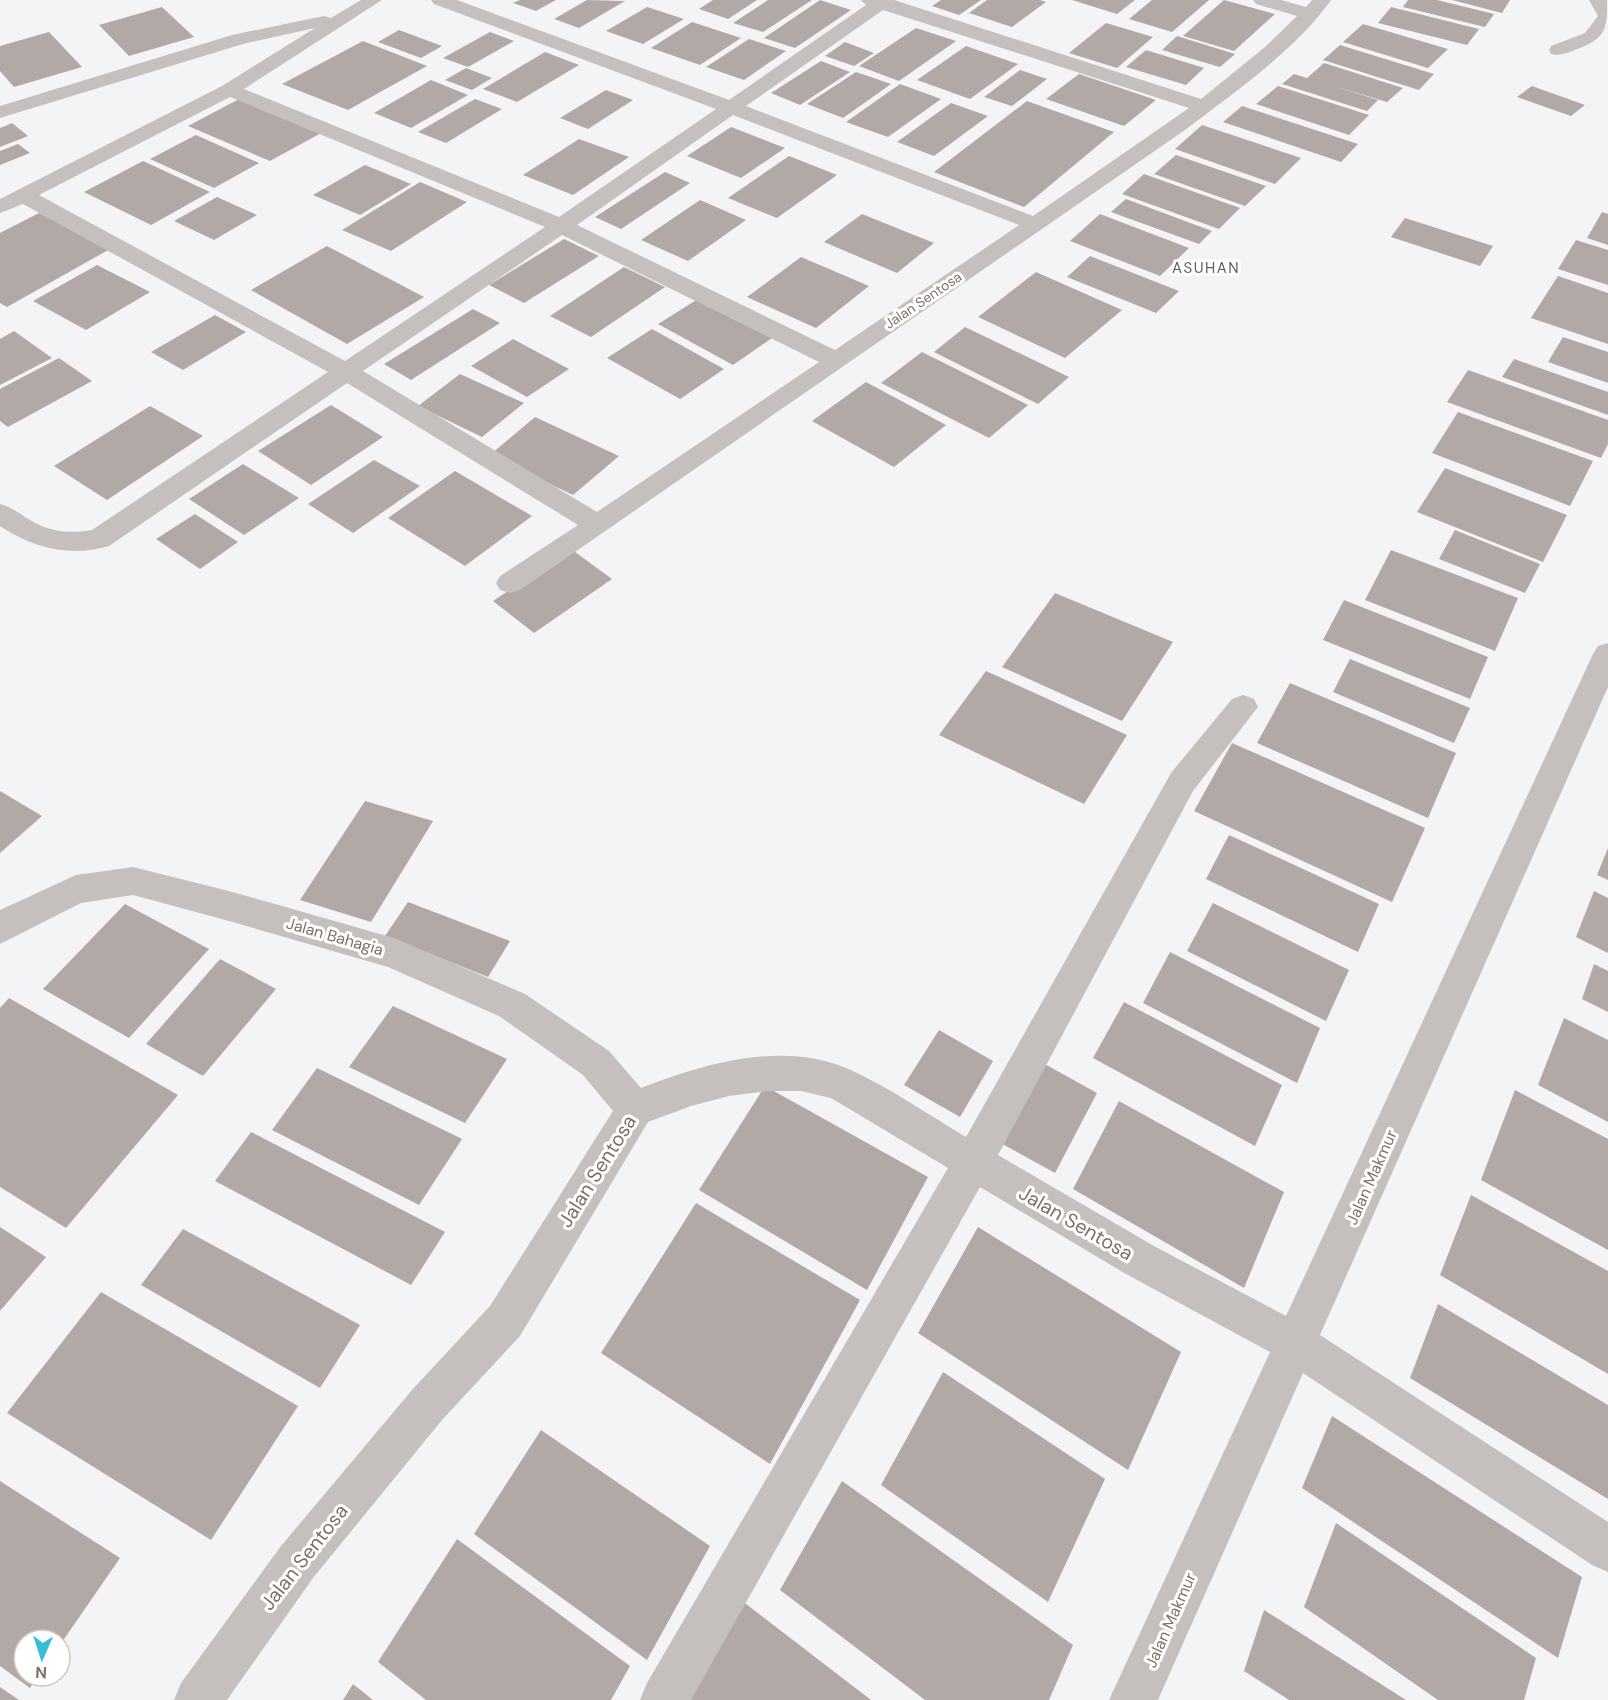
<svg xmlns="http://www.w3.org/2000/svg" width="1608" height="1700" viewBox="0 0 1608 1700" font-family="'DM Sans',sans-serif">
<rect width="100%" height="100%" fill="#f4f4f6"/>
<g fill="#b2a9a6">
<polygon points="520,0 556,0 536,11 513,3"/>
<polygon points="587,0 625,1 579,28 554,19"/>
<polygon points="713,0 757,0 728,19 699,9"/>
<polygon points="768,0 812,0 763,32 733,23"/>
<polygon points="820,0 851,10 795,48 764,38"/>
<polygon points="941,0 981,0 959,15 932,6"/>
<polygon points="987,0 1040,0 1046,2 1012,27 969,13"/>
<polygon points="1072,0 1135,0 1117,14"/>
<polygon points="1152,0 1209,0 1172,32 1129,19"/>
<polygon points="1224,0 1275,14 1234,51 1183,36"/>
<polygon points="1408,0 1437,0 1494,14 1485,27 1403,7"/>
<polygon points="1452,0 1510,0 1502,13"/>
<polygon points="162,7 194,37 129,56 99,25"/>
<polygon points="647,7 684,19 643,44 606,31"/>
<polygon points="1391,7 1479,29 1467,45 1378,23"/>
<polygon points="692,22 741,38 700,65 651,48"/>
<polygon points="1106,23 1153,37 1117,68 1069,53"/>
<polygon points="1363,24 1448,49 1428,68 1343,42"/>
<polygon points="916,28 956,41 899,81 859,66"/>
<polygon points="399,30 442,46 421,58 378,42"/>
<polygon points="49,32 82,67 14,87 0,71 0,46"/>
<polygon points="490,32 514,41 468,67 443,58"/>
<polygon points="1177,36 1235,54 1220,67 1162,50"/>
<polygon points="749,39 786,51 744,80 706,67"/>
<polygon points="363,41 427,66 348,110 282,84"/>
<polygon points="845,42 874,53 854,66 825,56"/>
<polygon points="1340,45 1434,74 1419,90 1323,60"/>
<polygon points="966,46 1018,64 970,99 917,80"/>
<polygon points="1146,50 1204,68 1186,85 1126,67"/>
<polygon points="545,52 579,65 517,102 483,89"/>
<polygon points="821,61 850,72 800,105 771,93"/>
<polygon points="1324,63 1403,88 1387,102 1334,86 1378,100 1367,111 1282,84 1294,74 1307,78"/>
<polygon points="466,68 492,78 472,90 445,80"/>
<polygon points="1020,70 1047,79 1012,106 984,97"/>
<polygon points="856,72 891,84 843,118 807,104"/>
<polygon points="1079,74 1156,100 1124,126 1046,99"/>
<polygon points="431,80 468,95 411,128 374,113"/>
<polygon points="900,84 941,99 888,137 846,122"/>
<polygon points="1278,86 1369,115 1349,135 1256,104"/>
<polygon points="1532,86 1585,105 1571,116 1517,97"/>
<polygon points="606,90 633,100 588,129 560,118"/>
<polygon points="241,98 323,132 270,161 188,126"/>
<polygon points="475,99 502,109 446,143 418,132"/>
<polygon points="1027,101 1114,132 1024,207 934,172"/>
<polygon points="951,103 988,116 934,156 897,142"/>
<polygon points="1242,106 1358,144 1341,162 1223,122"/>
<polygon points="12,123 28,136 0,147 0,128"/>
<polygon points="1202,125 1301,158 1275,184 1175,149"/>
<polygon points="731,127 785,148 741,178 687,156"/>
<polygon points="196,135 259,163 214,188 150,159"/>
<polygon points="579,139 629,157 573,195 523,175"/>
<polygon points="18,144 30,153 0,165 0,151"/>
<polygon points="1176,155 1266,186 1245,206 1154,174"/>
<polygon points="789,156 837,175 777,218 728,198"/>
<polygon points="143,161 210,192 151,225 84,192"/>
<polygon points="365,165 411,184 360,215 313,195"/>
<polygon points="665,172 690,183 621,229 595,217"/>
<polygon points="1144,174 1240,208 1219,229 1122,194"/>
<polygon points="420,182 467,202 391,251 342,230"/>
<polygon points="217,197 257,215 214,240 174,221"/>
<polygon points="1126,199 1212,231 1199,244 1111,212"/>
<polygon points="700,200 746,220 688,261 641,240"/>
<polygon points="1602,212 1608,214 1608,245 1587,238"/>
<polygon points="39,213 110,249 7,307 0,303 0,233"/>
<polygon points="862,214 934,243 897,273 824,242"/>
<polygon points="1100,214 1189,248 1160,276 1070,241"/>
<polygon points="1405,218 1493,246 1480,266 1391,237"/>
<polygon points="564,239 599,256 524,303 489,285"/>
<polygon points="1576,240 1608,250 1608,285 1558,269"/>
<polygon points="327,246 424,297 347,344 251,290"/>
<polygon points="1090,256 1179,291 1156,313 1067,277"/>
<polygon points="801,257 869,286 816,328 747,297"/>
<polygon points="97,265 150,292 86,330 33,301"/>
<polygon points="624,267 665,287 591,337 550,316"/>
<polygon points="1036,272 1122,310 1065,358 978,317"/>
<polygon points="1558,276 1608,293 1608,344 1531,318"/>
<polygon points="698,299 772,338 733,365 658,324"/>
<polygon points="473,309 500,323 411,380 384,364"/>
<polygon points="215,315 246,332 183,370 151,352"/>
<polygon points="965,327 1069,377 1038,404 934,352"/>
<polygon points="652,329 724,369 680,399 607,358"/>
<polygon points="14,331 52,358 0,385 0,339"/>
<polygon points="1563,337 1608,352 1608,383 1548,362"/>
<polygon points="513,339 569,369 527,397 471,366"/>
<polygon points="922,352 1028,405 989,438 881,383"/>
<polygon points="59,358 92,381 8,427 0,421 0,389"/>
<polygon points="1514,359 1608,392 1608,415 1502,377"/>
<polygon points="1468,370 1608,420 1608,444 1601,458 1447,402"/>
<polygon points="460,374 524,403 482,437 418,406"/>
<polygon points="866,382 946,425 894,467 812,421"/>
<polygon points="331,405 383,437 311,485 258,451"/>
<polygon points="150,406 203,436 107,500 54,466"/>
<polygon points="1458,412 1593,461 1570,506 1432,453"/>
<polygon points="535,417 619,456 573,495 490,455"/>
<polygon points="374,460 420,486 353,533 308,504"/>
<polygon points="243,464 299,498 244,535 189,499"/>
<polygon points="1445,468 1567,515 1543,562 1417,512"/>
<polygon points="455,471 532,516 465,566 388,518"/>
<polygon points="195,514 238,542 200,569 156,539"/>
<polygon points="1455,530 1540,564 1525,593 1439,559"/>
<polygon points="571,549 612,579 534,633 493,601"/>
<polygon points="1391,550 1518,598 1495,651 1365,600"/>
<polygon points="1055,593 1173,642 1122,721 1002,667"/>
<polygon points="1344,600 1488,657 1470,699 1323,640"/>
<polygon points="1350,659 1470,708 1454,743 1333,692"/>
<polygon points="986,671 1127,735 1084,804 939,735"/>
<polygon points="1290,683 1456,753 1428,818 1257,743"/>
<polygon points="1232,743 1425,828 1392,902 1194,811"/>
<polygon points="0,791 42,816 0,853"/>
<polygon points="365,801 433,821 371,922 300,900"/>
<polygon points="1229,835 1379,904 1358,952 1206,879"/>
<polygon points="1608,848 1608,880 1597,875"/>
<polygon points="1594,891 1608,898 1608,953 1576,937"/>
<polygon points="408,902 510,941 488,977 385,936"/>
<polygon points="1213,903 1349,970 1326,1021 1187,951"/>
<polygon points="125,904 209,949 129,1038 43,989"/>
<polygon points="1170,952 1320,1028 1297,1083 1143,1003"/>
<polygon points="220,959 276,989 203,1076 146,1044"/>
<polygon points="1594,964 1608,971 1608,1012 1582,999"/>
<polygon points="9,998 178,1095 66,1228 0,1187 0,1008"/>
<polygon points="1124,1002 1282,1085 1255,1146 1093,1058"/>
<polygon points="393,1006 507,1059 465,1123 349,1067"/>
<polygon points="1564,1018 1608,1040 1608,1122 1538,1085"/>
<polygon points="939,1030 993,1061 960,1117 904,1085"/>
<polygon points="1041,1062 1097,1093 1055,1173 997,1141"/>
<polygon points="317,1068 462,1139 419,1205 272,1130"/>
<polygon points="765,1086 928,1177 867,1290 699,1190"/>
<polygon points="1515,1090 1608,1139 1608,1250 1481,1180"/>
<polygon points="1119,1101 1284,1192 1244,1288 1073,1189"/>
<polygon points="251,1132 445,1232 411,1285 215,1181"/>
<polygon points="1471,1195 1608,1271 1608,1374 1440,1275"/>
<polygon points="696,1203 860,1300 770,1464 601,1353"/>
<polygon points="0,1227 46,1257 0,1311"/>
<polygon points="978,1227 1181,1352 1128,1470 918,1333"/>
<polygon points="183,1229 360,1325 320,1388 141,1285"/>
<polygon points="101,1292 298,1406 211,1540 7,1413"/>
<polygon points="1438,1304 1608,1405 1608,1499 1410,1378"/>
<polygon points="943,1372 1105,1479 1048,1602 881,1485"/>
<polygon points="1332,1416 1582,1577 1558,1658 1302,1488"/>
<polygon points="541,1430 710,1546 647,1660 474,1534"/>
<polygon points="0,1481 120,1558 60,1645 60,1640 24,1640 24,1676 38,1676 30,1688 0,1666"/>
<polygon points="842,1481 1073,1645 1049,1700 925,1700 780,1590"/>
<polygon points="1336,1523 1536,1658 1524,1700 1438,1700 1304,1607"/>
<polygon points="457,1539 630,1666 611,1700 426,1700 378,1662"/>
<polygon points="737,1597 871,1700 679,1700"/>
<polygon points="1264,1610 1406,1700 1289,1700 1244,1671"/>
<polygon points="353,1684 373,1700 343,1700"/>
<polygon points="0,1687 19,1700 0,1700"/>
</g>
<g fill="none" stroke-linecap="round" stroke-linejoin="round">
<g fill="#c5c0be" fill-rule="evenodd">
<path d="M 361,0 L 382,0 L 244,89 L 559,217 L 716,109 L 434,4 L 431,0 L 457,0 L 729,100 L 866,5 L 861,0 L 894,0 L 1201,99 L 1265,47 L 1297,16 L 1256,4 L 1253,0 L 1281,0 L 1306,7 L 1312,0 L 1331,0 C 1297,49 1232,94 1185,130 L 520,590 L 510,593 L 500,590 L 496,583 L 500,576 L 578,525 L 347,383 L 109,546 C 71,557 36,549 3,528 L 0,526 L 0,504 C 12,507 20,514 30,520 C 50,532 69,534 92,530 L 328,372 L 23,204 L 0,213 L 0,199 L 222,86 L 315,28 L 243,44 L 0,118 L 0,106 L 232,35 L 324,16 L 331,18 ZM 883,10 L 1189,108 L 1033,216 L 746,106 ZM 230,97 L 545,227 L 345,361 L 39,195 ZM 733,115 L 1019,225 L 835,350 L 577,225 ZM 562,235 L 819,362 L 597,512 L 363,371 Z"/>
<path d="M 1589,0 L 1607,0 C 1608,33 1603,39 1575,50 C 1567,53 1560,56 1551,54 L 1549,50 L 1551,46 L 1585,33 L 1598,16 Z"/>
<path d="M 1608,643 L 1608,687 L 1320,1335 L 1608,1522 L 1608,1572 L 1592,1565 L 1303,1373 L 1158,1700 L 1109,1700 L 1270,1352 L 1126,1274 L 980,1187 L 691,1700 L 640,1700 L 647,1683 L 948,1168 L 831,1098 L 801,1091 L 768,1091 L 729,1096 L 691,1106 L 648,1122 L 520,1336 L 442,1420 L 313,1578 L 227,1700 L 174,1700 L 181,1683 L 281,1546 L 412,1390 L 490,1306 L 613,1111 L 583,1075 L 499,1016 L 388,967 L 229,921 L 133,895 L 81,903 L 0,944 L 0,910 L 76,875 L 133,867 L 229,891 L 394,938 L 525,994 L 609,1051 L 641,1088 C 706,1063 784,1040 851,1070 C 890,1088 929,1115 966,1137 L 1171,773 L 1232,699 L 1243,695 L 1254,699 L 1258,707 L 1193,791 L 998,1155 L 1154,1246 L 1286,1316 L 1593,654 L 1598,646 Z"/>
</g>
</g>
<g text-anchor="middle" stroke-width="6" stroke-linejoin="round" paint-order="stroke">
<g font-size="14" fill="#827168" stroke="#fff">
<text transform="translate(923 300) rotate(-34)" y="5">Jalan Sentosa</text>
</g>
<g font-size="15" letter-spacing="1.5" fill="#685c55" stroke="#fff">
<text x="1206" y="273">ASUHAN</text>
</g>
<g font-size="16" fill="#827168" stroke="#fff">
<text transform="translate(335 936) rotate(16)" y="6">Jalan Bahagia</text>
<text transform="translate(1371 1177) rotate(-66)" y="6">Jalan Makmur</text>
<text transform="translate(1170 1620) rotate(-66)" y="6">Jalan Makmur</text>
</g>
<g font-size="20" fill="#827168" stroke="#fff">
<text transform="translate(597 1171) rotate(-58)" y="7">Jalan Sentosa</text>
<text transform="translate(1076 1223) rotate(30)" y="7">Jalan Sentosa</text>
<text transform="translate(304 1557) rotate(-52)" y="7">Jalan Sentosa</text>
</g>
</g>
<g transform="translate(42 1658) rotate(183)"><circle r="28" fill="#ffffff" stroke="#cdc6c3" stroke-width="1.5"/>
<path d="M0-4.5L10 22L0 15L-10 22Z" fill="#35bed5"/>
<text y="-9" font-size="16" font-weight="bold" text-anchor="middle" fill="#827168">N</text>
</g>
</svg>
